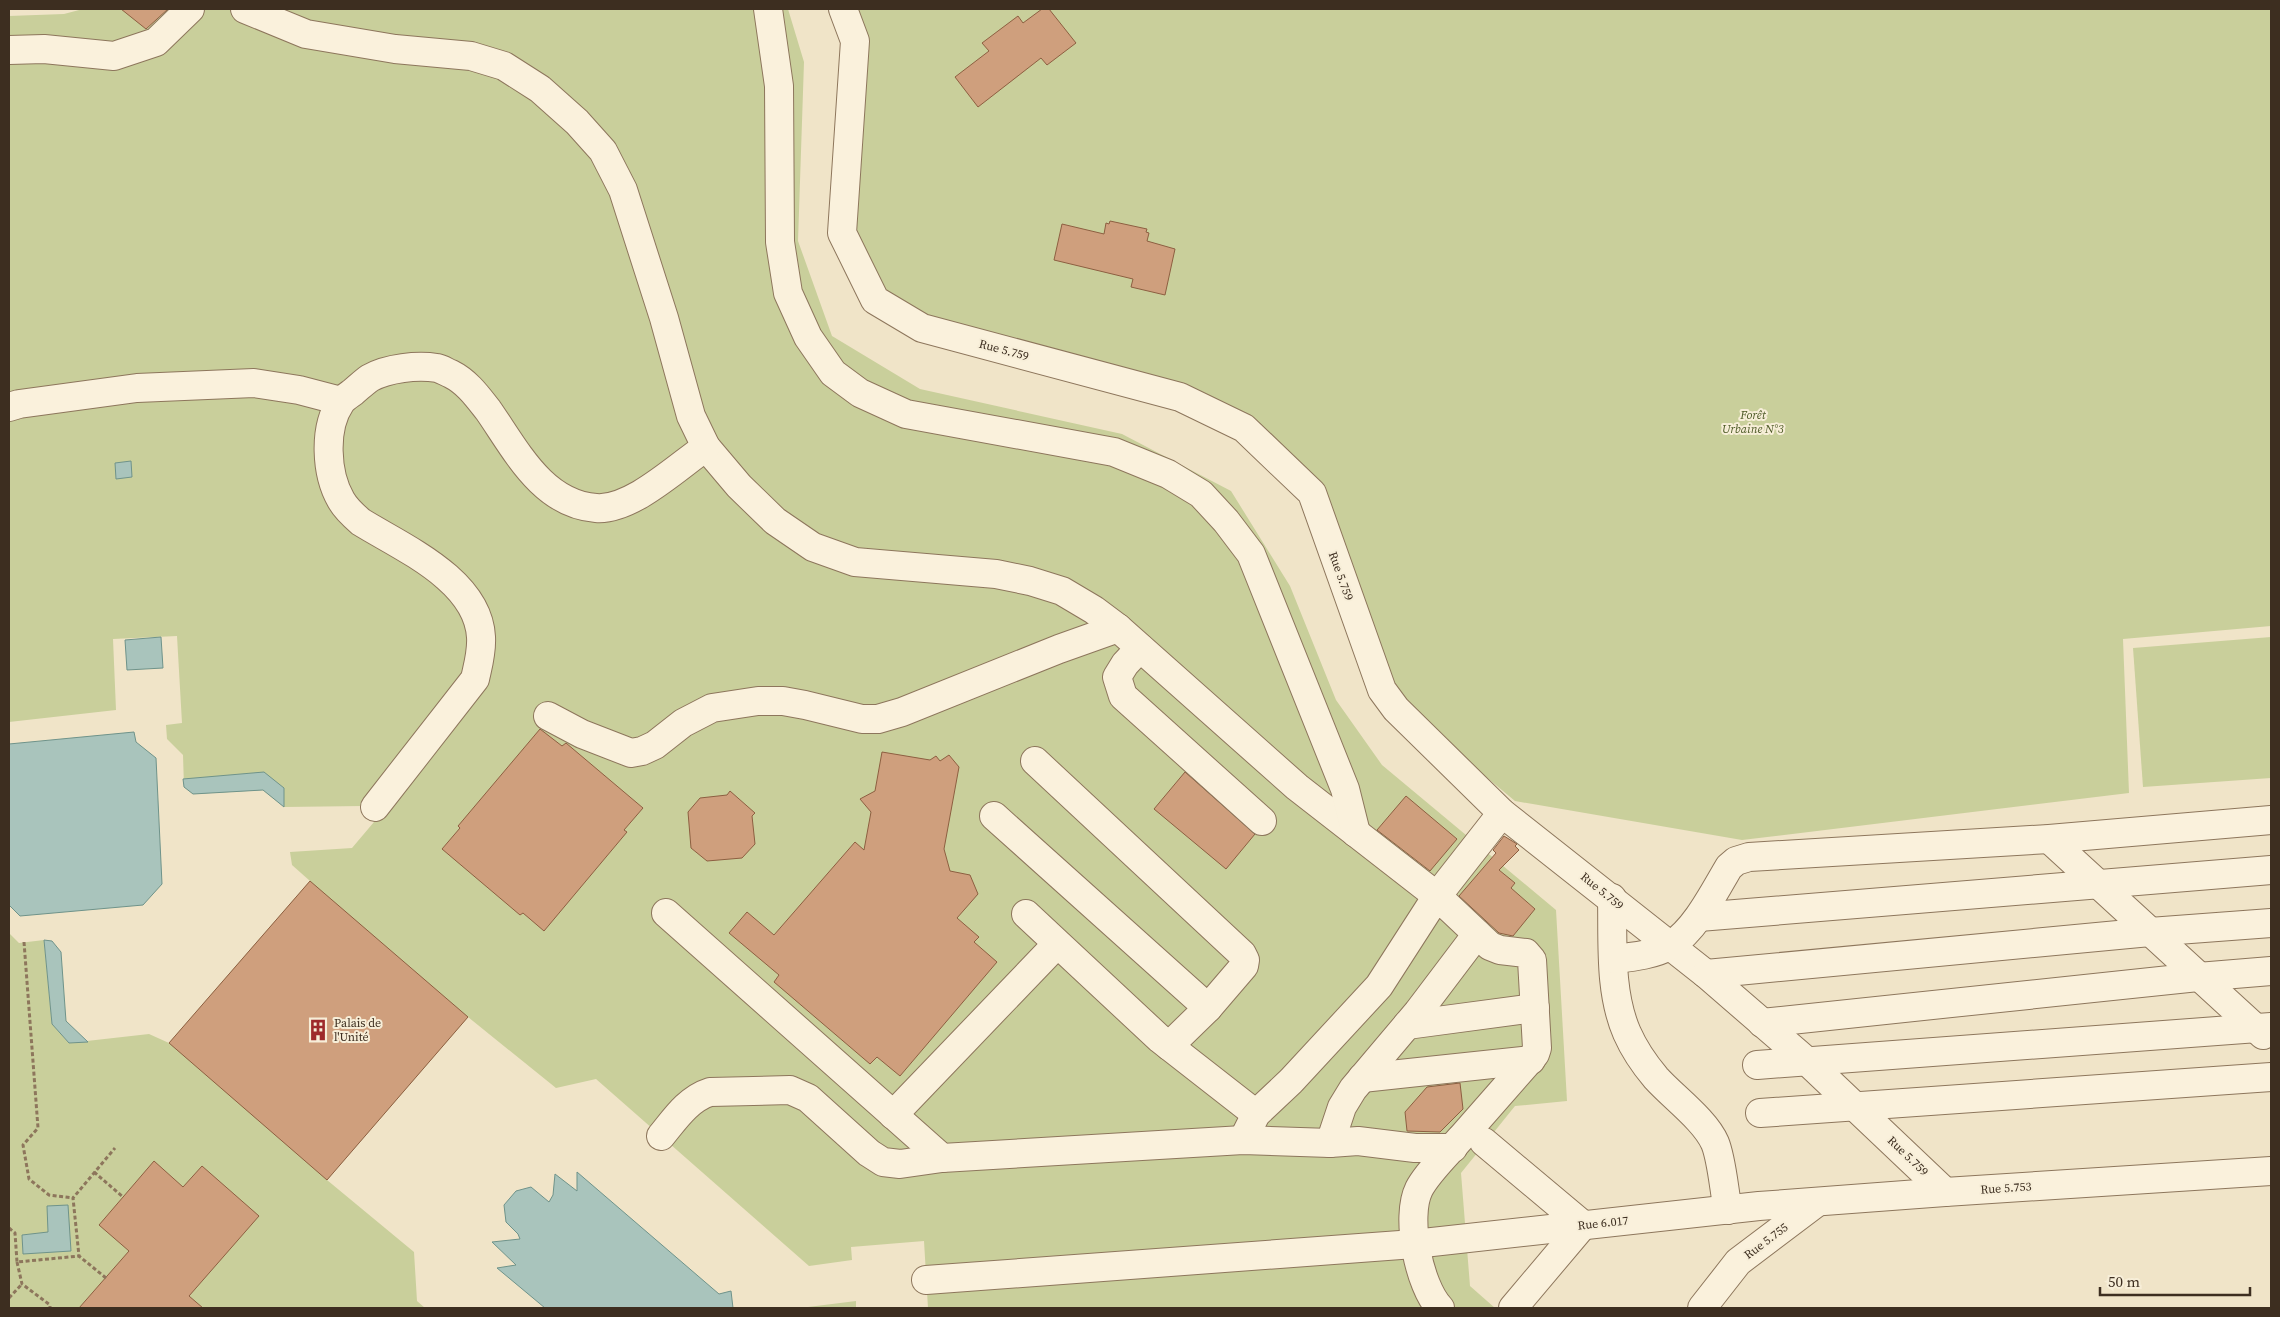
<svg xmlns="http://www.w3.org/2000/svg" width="2280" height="1317" viewBox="0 0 2280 1317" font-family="'Source Serif 4',serif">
<rect width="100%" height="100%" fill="#f0e4c8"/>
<g fill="#c9cf9b" fill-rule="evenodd">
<path d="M 83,9 L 788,9 L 804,62 L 798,241 L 832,336 L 920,389 L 1122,434 L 1231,491 L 1290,586 L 1336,700 L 1382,765 L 1556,910 L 1567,1101 L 1515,1106 L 1461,1173 L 1470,1286 L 1495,1308 L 928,1308 L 924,1241 L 851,1247 L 852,1260 L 809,1266 L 596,1079 L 556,1088 L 468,1017 L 327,1180 L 414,1252 L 417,1301 L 425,1308 L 9,1308 L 9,933 L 19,943 L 44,940 L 52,1024 L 69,1043 L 149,1034 L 169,1043 L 310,881 L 292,865 L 290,852 L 352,848 L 374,822 L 363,806 L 284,807 L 263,790 L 193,794 L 184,787 L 183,755 L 167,739 L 166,725 L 182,723 L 177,636 L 113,639 L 116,710 L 9,722 L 9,16 L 64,14 ZM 48,1233 L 23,1254 L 22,1235 Z"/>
<polygon points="843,9 2271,9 2271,626 2123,639 2129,793 1742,840 1515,801 1382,690 1312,493 1244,428 875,300 842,233"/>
<polygon points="2271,637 2271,778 2143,787 2133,648"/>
<polygon points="856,1301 856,1308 808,1308 808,1307"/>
</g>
<g fill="#a9c4bc" stroke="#6f938a">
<polygon points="131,461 132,477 116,479 115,463"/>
<polygon points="161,637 163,668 127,670 125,640"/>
<polygon points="134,732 136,742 156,758 162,884 143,905 20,916 9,905 9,744"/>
<polygon points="264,772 284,788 284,807 263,790 193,794 184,787 183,779"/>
<polygon points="44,940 52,941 61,952 66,1021 88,1042 69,1043 52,1024"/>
<polygon points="577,1172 719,1294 731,1291 733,1308 545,1308 497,1268 516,1265 492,1242 520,1239 518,1234 506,1222 504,1205 516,1191 531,1187 549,1202 553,1195 555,1174 577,1191"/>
<polygon points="68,1205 71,1251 23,1254 22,1235 48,1232 47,1206"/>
</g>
<g fill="#cf9f7d" stroke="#8d5f41">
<polygon points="121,9 168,9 146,29"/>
<polygon points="1042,9 1049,9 1076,43 1047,65 1041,58 978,107 955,77 989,51 982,43 1018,16 1023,23"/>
<polygon points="1110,221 1147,229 1146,232 1149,233 1147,241 1175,249 1165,295 1131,287 1133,279 1054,260 1062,224 1104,234 1106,223 1109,224"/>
<polygon points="540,729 562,746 566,743 643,808 624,830 627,832 544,931 523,913 520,915 442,849 460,828 458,826"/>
<polygon points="882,752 930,760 936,756 940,761 949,755 959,767 944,849 950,871 970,875 978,894 957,918 979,937 974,942 997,962 900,1076 877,1057 870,1064 774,982 779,975 729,933 747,912 774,935 855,842 864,850 871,812 860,799 875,791"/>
<polygon points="1185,772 1255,834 1226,869 1154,809"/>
<polygon points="730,791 755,813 752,816 755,844 742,858 707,861 691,848 688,812 700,798 727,795"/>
<polygon points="1406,796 1457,839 1430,871 1377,830"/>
<polygon points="1504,836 1517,844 1515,846 1519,850 1499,870 1515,883 1511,888 1535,909 1513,936 1499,933 1459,896 1496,853 1493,850"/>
<polygon points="310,881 468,1017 327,1180 169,1043"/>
<polygon points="1460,1083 1463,1109 1440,1132 1407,1131 1405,1112 1427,1087"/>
<polygon points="154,1161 183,1187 202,1166 259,1216 189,1296 203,1308 79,1308 129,1251 99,1225"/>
</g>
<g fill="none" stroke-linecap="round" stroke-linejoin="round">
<g stroke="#8d765c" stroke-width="30">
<g id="minor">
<polyline points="245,9 306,34 395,49 471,56 504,66 540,89 577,122 603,151 623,190 664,318 691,416 706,447 739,486 775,521 813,547 855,562 996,574 1030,581 1062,591 1094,610 1118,628 1297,787 1437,896 1502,813"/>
<polyline points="768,9 779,86 780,242 788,293 808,337 833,373 860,393 906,414 1114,452 1168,474 1201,494 1226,521 1251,554 1345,789 1356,833"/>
<polyline points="843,9 855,41 842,233 875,300 922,328 1180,397 1244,428 1312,493 1382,690 1396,709 1502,813 1706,974 1809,1063 1945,1192"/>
<polyline points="9,50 44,49 114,56 156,42 190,9"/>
<polyline points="9,407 19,404 137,388 254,383 299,390 341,401"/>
<polyline points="1140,648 1125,664 1117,677 1123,696 1262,821"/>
<polyline points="548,716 582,734 631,753 642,751 655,745 683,723 712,708 758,701 783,701 805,705 862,719 878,719 902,712 1059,649 1118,628"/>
<polyline points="1035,761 1242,954 1245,960 1244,966 1208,1008 1169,1046"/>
<path d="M 375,807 L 475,679 C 478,665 482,652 481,637 C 478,580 403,548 361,522 C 354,516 346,509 341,500 C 326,474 323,428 341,402 C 344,398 349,395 353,392 C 358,388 364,382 370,378 C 388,368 417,365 437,368 C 442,369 446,372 451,374 C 467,382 477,396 488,410 C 516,450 542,504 596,508 C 631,511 677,467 706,447"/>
<polyline points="994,816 1208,1008"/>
<polyline points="2049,839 2263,1035"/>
<path d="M 1612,898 C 1613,942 1609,992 1627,1033 C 1634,1049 1645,1065 1656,1078 C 1673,1097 1705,1120 1715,1143 C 1722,1160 1724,1191 1728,1210"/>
<polyline points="666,913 942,1158 1243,1140 1330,1143 1358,1141 1415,1148 1453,1148"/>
<polyline points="1026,914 1160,1039 1256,1114"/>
<polyline points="1699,917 2271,870"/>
<path d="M 1614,959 C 1632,957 1654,955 1671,945 C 1696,929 1714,892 1729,867 L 1736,861 L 1749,857 L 2049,839 L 2271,820"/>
<polyline points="1706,974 2150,932 2271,923"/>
<polyline points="1762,1023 2198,977 2271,971"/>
<polyline points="1407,1025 1535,1008"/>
<polyline points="1757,1065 2271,1027"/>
<polyline points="1362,1078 1531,1060"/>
<polyline points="1760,1113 2271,1077"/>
<polyline points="893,1115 1057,944"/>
<path d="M 661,1136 C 675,1119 688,1099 710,1092 L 790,1090 L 808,1098 L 869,1153 L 883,1162 L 900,1164 L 942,1158"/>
<polyline points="1243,1140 1256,1114 1291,1081 1379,986 1437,896 1490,946 1500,950 1526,953 1532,960 1537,1048 1535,1054 1463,1136"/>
<polyline points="1484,1142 1583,1225 1513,1308"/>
<polyline points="1330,1143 1342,1107 1353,1089 1418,1012 1477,934"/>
<polyline points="926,1280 1414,1244 1759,1206 1945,1192 2271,1171"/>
<path d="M 1440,1308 C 1419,1286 1405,1217 1419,1189 C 1427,1173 1448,1153 1460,1139"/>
<polyline points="1702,1308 1738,1262 1816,1203"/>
</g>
</g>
<g stroke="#8d765c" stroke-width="3" stroke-dasharray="4 2.5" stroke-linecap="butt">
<polyline points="24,942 38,1128 23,1145 29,1179 49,1195 73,1198"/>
<polyline points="94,1172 123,1197"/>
<polyline points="9,1228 15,1233 17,1262 79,1256"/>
<polyline points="17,1262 22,1284 50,1305 50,1308"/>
<polyline points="106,1278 79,1256 73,1198 115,1148"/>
<polyline points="9,1298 22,1284"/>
</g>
<use href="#minor" stroke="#faf1dc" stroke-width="28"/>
</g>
<defs>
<g id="building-bare" transform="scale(1.725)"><path d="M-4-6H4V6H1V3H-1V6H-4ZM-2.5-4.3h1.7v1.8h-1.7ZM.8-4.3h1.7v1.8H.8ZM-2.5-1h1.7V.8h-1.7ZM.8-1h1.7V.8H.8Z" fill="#9e2a2b" stroke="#f7eed8" stroke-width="2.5" paint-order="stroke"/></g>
</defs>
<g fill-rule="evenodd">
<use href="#building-bare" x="318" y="1030"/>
</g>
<g text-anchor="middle" stroke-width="4" stroke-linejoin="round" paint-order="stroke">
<g font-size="12" fill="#3d2e20" stroke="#f7eed8">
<text transform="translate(1004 350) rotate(15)" y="4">Rue 5.759</text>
<text transform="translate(1341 576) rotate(70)" y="4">Rue 5.759</text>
<text transform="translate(1602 891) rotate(39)" y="4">Rue 5.759</text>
<text transform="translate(1908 1156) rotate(44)" y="4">Rue 5.759</text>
<text transform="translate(2006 1188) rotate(-4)" y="4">Rue 5.753</text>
<text transform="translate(1603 1223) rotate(-6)" y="4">Rue 6.017</text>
<text transform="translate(1766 1241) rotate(-37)" y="4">Rue 5.755</text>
</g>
<g font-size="12" font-style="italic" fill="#4d5a26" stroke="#f7eed8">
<text x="1753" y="419">Forêt<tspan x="1753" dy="14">Urbaine N°3</tspan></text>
</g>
<g font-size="12" fill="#3d2e20" stroke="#f7eed8" text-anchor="start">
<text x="334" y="1027">Palais de<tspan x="334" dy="14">l'Unité</tspan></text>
</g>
</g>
<rect width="2280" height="1317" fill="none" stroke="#3d2e20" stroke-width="20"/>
<path d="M2100 1287v8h150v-8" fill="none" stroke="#3d2e20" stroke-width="2.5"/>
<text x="2108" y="1287" font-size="15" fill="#3d2e20" stroke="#f7eed8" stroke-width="4" paint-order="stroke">50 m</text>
</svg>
